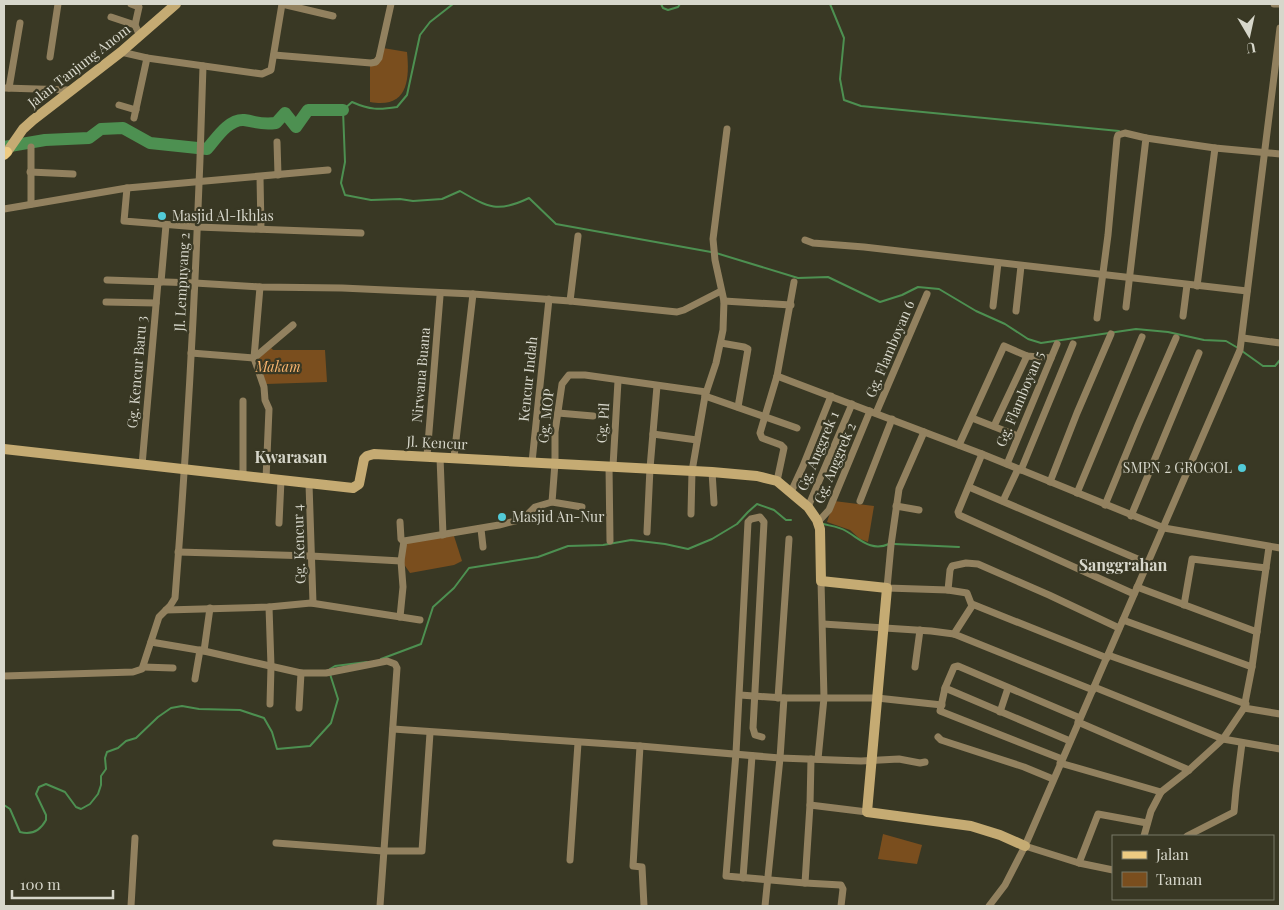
<svg xmlns="http://www.w3.org/2000/svg" width="1284" height="910" viewBox="0 0 1284 910" font-family="'Playfair Display',serif">
<rect width="100%" height="100%" fill="#393824"/>
<g fill="#7a4e1e">
<path d="M 383,48 L 407,52 C 410,81 407,109 370,102 L 370,64 Z"/>
<polygon points="271,348 273,350 325,350 327,382 266,384 257,359"/>
<polygon points="834,501 874,506 868,542 860,539 850,530 827,522"/>
<polygon points="454,536 462,561 454,565 410,573 403,563 406,542"/>
<polygon points="883,834 922,845 917,864 878,859"/>
</g>
<g fill="none" stroke-linecap="round" stroke-linejoin="round">
<g stroke="#4d9051" stroke-width="2">
<path d="M 453,4 L 430,22 L 420,35 L 407,95 L 397,107 C 379,110 370,110 352,102 L 343,110 L 345,162 L 341,183 L 345,195 L 371,200 L 400,199 L 413,201 L 442,199 L 460,191 C 489,208 498,213 529,198 L 556,224 L 711,252"/>
<polyline points="661,4 663,8 668,10 678,7 680,4"/>
<polyline points="830,4 844,38 840,79 844,100 861,106 1119,131"/>
<polyline points="716,253 798,278 828,277 880,302 902,295 918,287 939,289 976,311 1005,324 1028,339 1041,343 1136,329 1168,332 1204,340 1226,341 1238,348"/>
<polyline points="1242,351 1263,366 1275,366 1280,360"/>
<path d="M 823,524 C 831,526 840,527 846,531 C 860,539 871,552 889,544"/>
<polyline points="894,544 959,547"/>
<polyline points="381,659 421,644 433,607 454,588 469,568 538,557 568,546 603,545 631,540 665,544 688,549 712,539 737,524 748,512 757,504 774,510 786,520 791,520"/>
<polyline points="330,669 335,666 367,662"/>
<path d="M 4,805 L 10,809 L 20,832 C 31,835 40,831 46,820 L 46,815 L 36,794 L 39,787 L 46,784 L 65,792 L 76,807 L 81,809 L 90,804 L 98,794 L 101,785 L 101,776 L 106,769 L 105,758 L 107,752 L 118,748 L 126,741 L 136,738 L 158,717 L 171,708 L 182,706 L 199,709 L 240,710 L 264,718 L 272,732 L 277,749 L 310,746 L 331,723 L 338,699 L 330,674"/>
</g>
<path stroke="#4d9051" stroke-width="12" d="M 4,147 L 45,140 L 89,138 L 101,129 L 123,128 L 150,143 L 207,149 C 216,139 228,119 244,120 C 258,122 260,125 276,123 L 285,113 L 296,127 L 308,110 L 343,110"/>
<g stroke="#92815f" stroke-width="7">
<polyline points="131,4 139,7 135,25 140,36"/>
<polyline points="282,4 333,16"/>
<polyline points="1274,4 1280,4"/>
<polyline points="111,17 135,25"/>
<polyline points="121,52 147,58 262,74 271,70 282,4"/>
<polyline points="274,55 371,63 376,62 379,58 391,4"/>
<polyline points="50,57 58,4"/>
<polyline points="4,88 71,90"/>
<polyline points="9,88 20,23"/>
<polyline points="119,105 136,110"/>
<polyline points="134,118 147,58"/>
<polyline points="1146,138 1215,148 1280,154"/>
<polyline points="277,142 278,175"/>
<polyline points="31,147 31,204"/>
<polyline points="30,172 73,174"/>
<polyline points="260,177 261,229"/>
<polyline points="127,188 124,221 198,227 361,233"/>
<polyline points="4,209 127,188 328,170"/>
<polyline points="805,240 813,243 864,247 1247,291"/>
<polyline points="107,280 195,283 260,287 342,288 473,294 570,301 677,312 684,310 721,291"/>
<polyline points="161,282 166,225"/>
<polyline points="1197,286 1215,148"/>
<polyline points="260,287 254,358 264,387 265,400 269,409 266,479"/>
<polyline points="570,301 578,236"/>
<polyline points="724,301 791,305"/>
<polyline points="106,302 156,303"/>
<polyline points="993,306 998,263"/>
<polyline points="1016,311 1021,266"/>
<polyline points="1183,316 1187,285"/>
<polyline points="1097,318 1108,235 1117,138 1118,135 1125,133 1146,138 1126,307"/>
<polyline points="1243,338 1280,343"/>
<polyline points="721,343 744,347 748,349 738,407"/>
<polyline points="191,353 254,358"/>
<polyline points="254,358 293,325"/>
<polyline points="777,376 982,454 1164,528 1280,548"/>
<polyline points="705,396 797,428"/>
<polyline points="243,401 243,476"/>
<polyline points="558,413 593,416"/>
<polyline points="876,413 927,294"/>
<polyline points="972,418 1018,436"/>
<polyline points="994,426 1027,356"/>
<polyline points="924,432 899,489 891,545 887,588 948,590 967,593 972,606 954,634"/>
<polyline points="653,434 697,440"/>
<polyline points="959,445 1004,346 1027,356 1051,358"/>
<polyline points="982,454 958,512 959,515 1134,594"/>
<polyline points="427,456 440,296"/>
<polyline points="440,457 443,535"/>
<polyline points="454,457 473,294"/>
<polyline points="532,462 549,299"/>
<polyline points="1007,464 1057,344"/>
<polyline points="142,465 158,282"/>
<polyline points="609,466 610,541"/>
<polyline points="613,466 618,381"/>
<polyline points="1021,470 1073,344"/>
<polyline points="712,472 714,503"/>
<polyline points="777,481 784,448 781,445 762,438 760,433 777,376 794,282"/>
<polyline points="1050,482 1077,413 1111,334"/>
<polyline points="309,484 313,603"/>
<polyline points="969,487 1147,563"/>
<polyline points="791,492 803,466 831,396"/>
<polyline points="1077,493 1142,337"/>
<polyline points="860,501 892,419"/>
<polyline points="1003,501 1018,469"/>
<polyline points="1105,505 1138,425 1176,338"/>
<polyline points="896,506 919,510"/>
<polyline points="582,507 552,502 555,463 555,432 562,384 569,375 585,375 706,392"/>
<polyline points="808,507 852,404"/>
<polyline points="691,514 692,471 705,396 716,363 723,330 724,301 715,260 713,239 727,129"/>
<polyline points="1131,516 1199,353"/>
<polyline points="400,522 401,539 403,541"/>
<polyline points="818,522 829,510 870,411"/>
<polyline points="279,523 281,480"/>
<polyline points="481,529 483,547"/>
<polyline points="647,532 650,468 657,386"/>
<polyline points="178,552 311,556 401,561 404,541 499,525 523,519 535,507 552,502"/>
<polyline points="1137,587 1257,632"/>
<polyline points="948,590 950,570 952,566 966,563 978,564 1049,595 1119,628"/>
<polyline points="972,604 1107,658"/>
<polyline points="1184,605 1192,559 1266,568"/>
<polyline points="269,607 271,666 270,704"/>
<polyline points="166,610 269,607 311,603 420,620"/>
<polyline points="400,617 403,587 401,561"/>
<polyline points="1123,620 1252,667"/>
<polyline points="823,624 931,631 954,634 1093,690"/>
<path d="M 151,642 L 204,651 L 301,673 L 326,673 L 387,661 L 395,664 L 397,668 C 392,748 385,827 380,906"/>
<polyline points="204,651 210,608"/>
<polyline points="1108,655 1246,704"/>
<polyline points="143,667 173,668"/>
<polyline points="915,667 920,630"/>
<path d="M 4,676 L 133,672 L 142,669 L 159,617 L 170,606 L 175,598 C 189,421 198,244 203,66"/>
<polyline points="195,679 200,650"/>
<polyline points="1094,687 1223,739 1280,749"/>
<polyline points="945,688 1070,741"/>
<polyline points="740,695 784,698 877,698 942,705"/>
<polyline points="778,698 789,539"/>
<polyline points="299,708 301,673"/>
<polyline points="1244,708 1280,714"/>
<polyline points="1000,712 1008,688"/>
<polyline points="1078,722 1189,770"/>
<polyline points="393,729 640,746 780,758 861,761 899,759 920,763 925,762"/>
<polyline points="762,737 755,735 753,728 764,522 760,517 751,519 748,522 736,753 726,876 805,883 841,885 843,889 841,906"/>
<polyline points="938,737 941,740 950,743 1024,767 1053,779"/>
<polyline points="640,746 633,866 642,867 644,906"/>
<polyline points="818,759 824,698 821,581"/>
<polyline points="1062,759 940,711 945,688 954,667 958,666 1080,718"/>
<polyline points="1060,763 1161,792"/>
<polyline points="810,805 867,812"/>
<polyline points="1144,836 1151,811 1161,792 1189,770 1223,739 1244,708 1252,667 1269,547"/>
<polyline points="1187,836 1234,812 1236,790 1242,743"/>
<polyline points="276,843 383,851 422,851 430,733"/>
<polyline points="1025,846 1079,863 1113,870"/>
<polyline points="570,860 578,743"/>
<polyline points="1079,863 1098,814 1147,823"/>
<polyline points="743,878 752,756"/>
<polyline points="805,883 810,805 811,759"/>
<polyline points="131,906 135,838"/>
<polyline points="765,906 780,758 784,698"/>
<polyline points="989,906 1005,885 1025,846 1240,350 1280,28"/>
</g>
<g stroke="#c5ab73" stroke-width="10">
<polyline points="7,152 23,129 33,120 121,52 176,4"/>
<polyline points="4,449 353,488 359,484 364,459 367,456 374,454 712,472 757,476 777,481 808,507 817,520 820,529 821,581 887,588 867,812 971,826 1000,835 1025,846"/>
</g>
<polyline stroke="#edcb82" stroke-width="10" points="4,155 7,152"/>
</g>
<g fill="#52cbd8" stroke="#393824" stroke-width="2">
<circle cx="162" cy="216" r="5"/>
<circle cx="1242" cy="468" r="5"/>
<circle cx="502" cy="517" r="5"/>
</g>
<g text-anchor="middle" stroke-width="4.5" stroke-linejoin="round" paint-order="stroke">
<g font-size="14" fill="#d7d7cb" stroke="#393824">
<text transform="translate(79 66) rotate(-38)" y="5">Jalan Tanjung Anom</text>
<text transform="translate(182 282) rotate(-87)" y="5">Jl. Lempuyang 2</text>
<text transform="translate(890 349) rotate(-67)" y="5">Gg. Flamboyan 6</text>
<text transform="translate(137 372) rotate(-85)" y="5">Gg. Kencur Baru 3</text>
<text transform="translate(421 375) rotate(-85)" y="5">Nirwana Buana</text>
<text transform="translate(528 379) rotate(-84)" y="5">Kencur Indah</text>
<text transform="translate(1020 399) rotate(-67)" y="5">Gg. Flamboyan 5</text>
<text transform="translate(546 416) rotate(-84)" y="5">Gg. MOP</text>
<text transform="translate(603 423) rotate(-86)" y="5">Gg. Pil</text>
<text transform="translate(437 443) rotate(3)" y="5">Jl. Kencur</text>
<text transform="translate(818 451) rotate(-67)" y="5">Gg. Anggrek 1</text>
<text transform="translate(835 463) rotate(-67)" y="5">Gg. Anggrek 2</text>
<text transform="translate(299 544) rotate(-92)" y="5">Gg. Kencur 4</text>
</g>
<g font-size="14" fill="#d7d7cb" stroke="#393824" text-anchor="start">
<text x="172" y="221">Masjid Al-Ikhlas</text>
<text x="1232" y="473" text-anchor="end">SMPN 2 GROGOL</text>
<text x="512" y="522">Masjid An-Nur</text>
</g>
<g font-size="14" font-style="italic" fill="#f9b56f" stroke="#393824">
<text x="278" y="372">Makam</text>
</g>
<g font-size="16" font-weight="bold" fill="#d7d7cb" stroke="#393824">
<text x="291" y="463">Kwarasan</text>
<text x="1123" y="571">Sanggrahan</text>
</g>
</g>
<rect width="1284" height="910" fill="none" stroke="#d7d7cb" stroke-width="10"/>
<rect x="1112" y="835" width="162" height="65" fill="#393824" stroke="#787867"/>
<rect x="1122" y="851" width="25" height="8" fill="#edcb82" stroke="#787867"/>
<text x="1156" y="860" font-size="15" fill="#d7d7cb">Jalan</text>
<rect x="1122" y="872" width="25" height="15" fill="#7a4e1e" stroke="#787867"/>
<text x="1156" y="885" font-size="15" fill="#d7d7cb">Taman</text>
<g transform="translate(1249 35) rotate(171)" stroke="#393824" stroke-width="4" paint-order="stroke">
<path d="M0-4L9 19L0 12L-9 19Z" fill="#d7d7cb"/>
<text y="-8" font-size="14" font-weight="bold" text-anchor="middle" fill="#d7d7cb">U</text>
</g>
<path d="M12 890v8h101v-8" fill="none" stroke="#d7d7cb" stroke-width="2.5"/>
<text x="20" y="890" font-size="15" fill="#d7d7cb" stroke="#393824" stroke-width="4" paint-order="stroke">100 m</text>
</svg>
